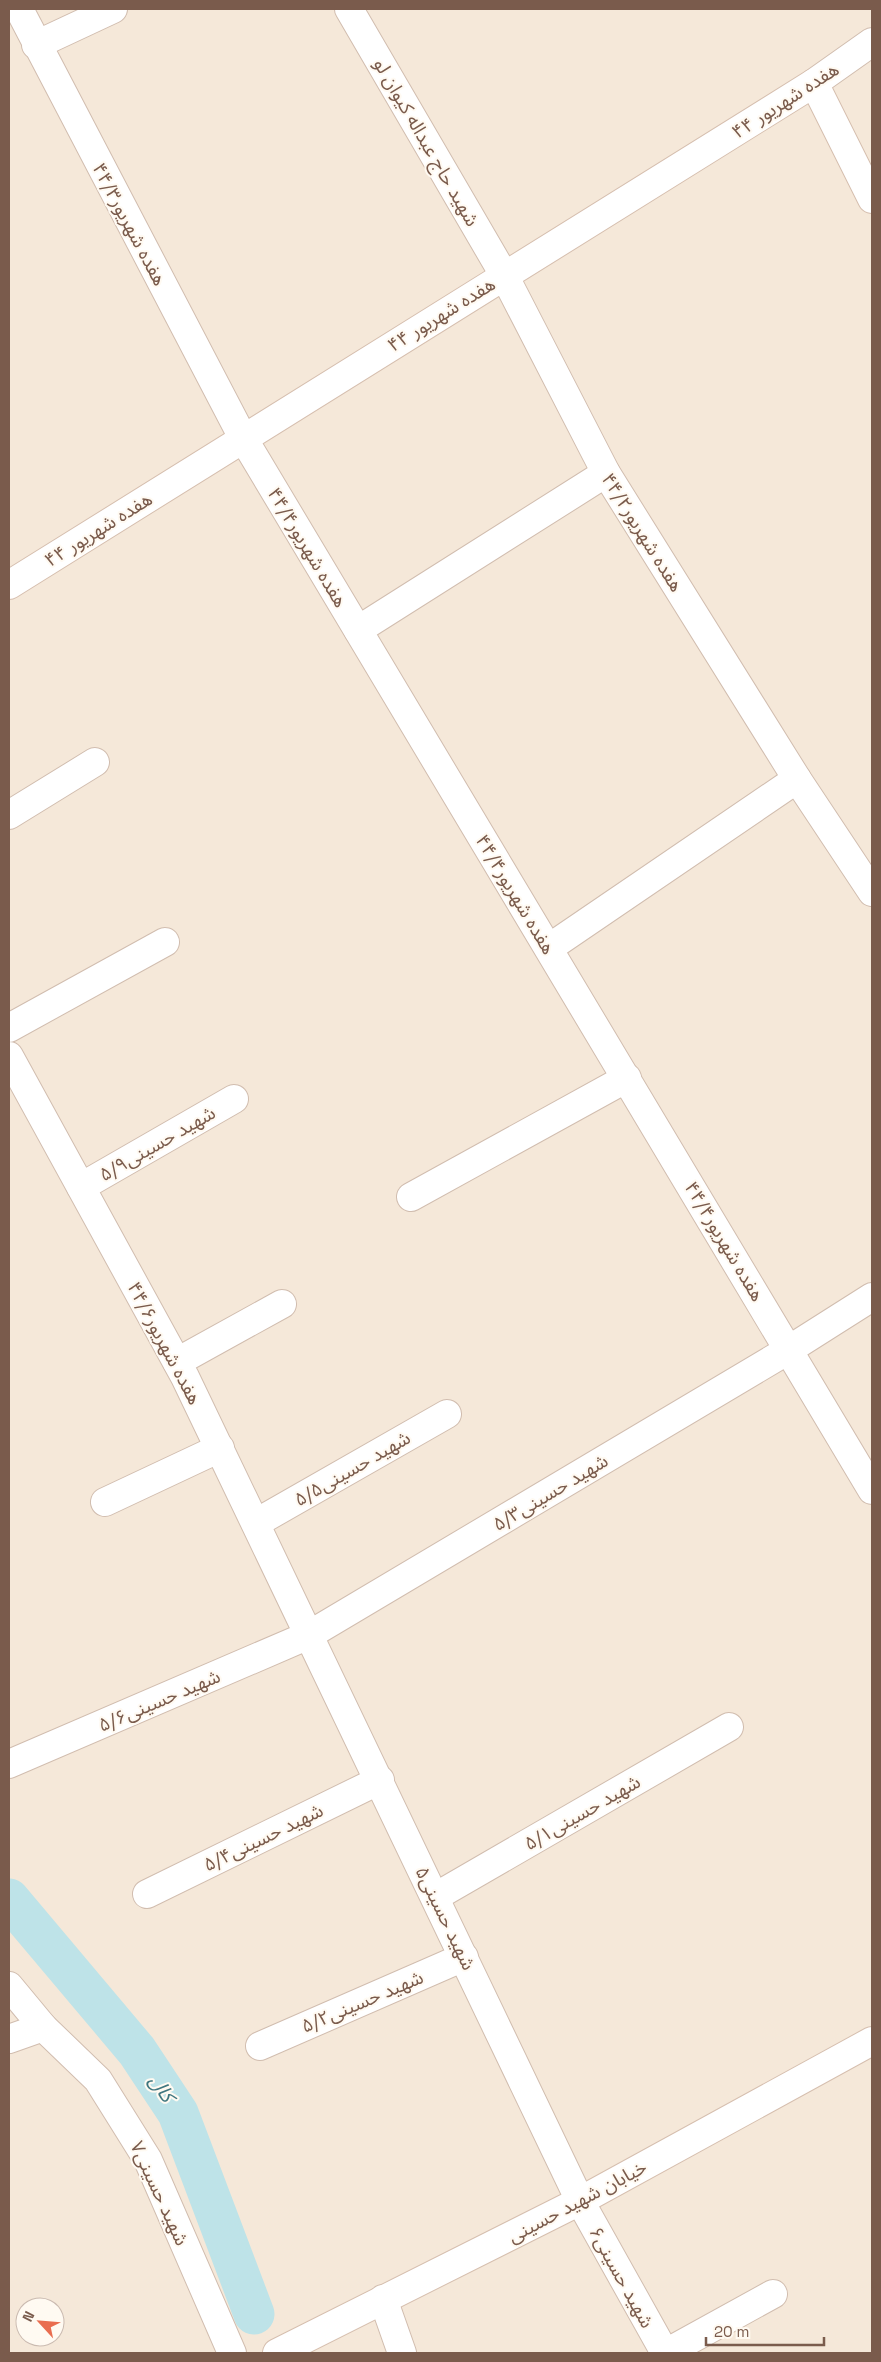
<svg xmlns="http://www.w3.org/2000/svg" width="881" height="2362" viewBox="0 0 881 2362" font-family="'Space Grotesk','Noto Sans Arabic',sans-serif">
<rect width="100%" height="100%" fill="#fdf6eb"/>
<path fill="#f5e8d9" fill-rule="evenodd" d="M 9,9 L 872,9 L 872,2353 L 9,2353 ZM 25,2307 L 55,2307 L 55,2337 L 25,2337 Z"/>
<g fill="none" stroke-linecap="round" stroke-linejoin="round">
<polyline stroke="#bee3e8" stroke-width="41" points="9,1899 137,2051 178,2113 254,2314"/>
<g stroke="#d1bdaf" stroke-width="30">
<g id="street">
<polyline points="19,9 243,438 872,1490"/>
<polyline points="349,9 504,275 606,473 797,779 872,892"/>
<polyline points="36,45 113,9"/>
<polyline points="814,83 872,42"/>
<polyline points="358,630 606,473"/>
<polyline points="9,815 95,762"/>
<polyline points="549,948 797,779"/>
<polyline points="9,1028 165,942"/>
<polyline points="9,1056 185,1377 580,2201 665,2353"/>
<polyline points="81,1187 234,1099"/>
<polyline points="411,1197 627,1078"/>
<polyline points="177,1362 282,1304"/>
<polyline points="105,1502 220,1448"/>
<polyline points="256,1523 447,1414"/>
<polyline points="9,1764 309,1635 790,1349 872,1297"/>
<polyline points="147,1894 380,1780"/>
<polyline points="435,1897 729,1727"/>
<polyline points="9,1986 43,2027 98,2080 148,2160 232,2353"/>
<polyline points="9,2039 43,2027"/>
<polyline points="260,2046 464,1957"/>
<polyline points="383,2299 402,2353"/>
<polyline points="666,2353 773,2294"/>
</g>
</g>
<g stroke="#d6bfaf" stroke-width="30">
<g id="secondary">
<polyline points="9,585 814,83 872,199"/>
<polyline points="277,2353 580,2201 872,2041"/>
</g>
</g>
<use href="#street" stroke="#fff" stroke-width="28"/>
<use href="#secondary" stroke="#fff" stroke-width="28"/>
</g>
<g text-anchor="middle" stroke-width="4" stroke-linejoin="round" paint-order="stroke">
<g font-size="19" fill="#7a5b4c" stroke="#fffaf2">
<text transform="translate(785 100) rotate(-33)" y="7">هفده شهریور ۴۴</text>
<text transform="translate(427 142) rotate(60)" y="7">شهید حاج عبداله کیوان لو</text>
<text transform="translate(130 224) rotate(62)" y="7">هفده شهریور۴۴/۳</text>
<text transform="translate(441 314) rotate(-32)" y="7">هفده شهریور ۴۴</text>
<text transform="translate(98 529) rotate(-32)" y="7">هفده شهریور ۴۴</text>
<text transform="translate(643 532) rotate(58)" y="7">هفده شهریور۴۴/۲</text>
<text transform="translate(308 547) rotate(59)" y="7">هفده شهریور۴۴/۴</text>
<text transform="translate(516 894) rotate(59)" y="7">هفده شهریور۴۴/۴</text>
<text transform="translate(157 1143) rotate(-30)" y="7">شهید حسینی۵/۹</text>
<text transform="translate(725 1241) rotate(59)" y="7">هفده شهریور۴۴/۴</text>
<text transform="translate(165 1343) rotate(62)" y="7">هفده شهریور۴۴/۶</text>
<text transform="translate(352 1468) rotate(-30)" y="7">شهید حسینی۵/۵</text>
<text transform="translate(550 1492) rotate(-31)" y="7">شهید حسینی۵/۳</text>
<text transform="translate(159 1700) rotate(-23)" y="7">شهید حسینی۵/۶</text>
<text transform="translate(582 1812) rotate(-30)" y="7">شهید حسینی۵/۱</text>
<text transform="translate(263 1837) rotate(-26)" y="7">شهید حسینی۵/۴</text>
<text transform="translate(446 1918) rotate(64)" y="7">شهید حسینی۵</text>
<text transform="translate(362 2001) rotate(-23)" y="7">شهید حسینی۵/۲</text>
<text transform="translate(160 2193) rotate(65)" y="7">شهید حسینی۷</text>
<text transform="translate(577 2201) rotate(-28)" y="7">خیابان شهید حسینی</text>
<text transform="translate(622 2277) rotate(61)" y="7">شهید حسینی۶</text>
</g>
<g font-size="20" font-style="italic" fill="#3f767f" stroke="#fffaf2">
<text transform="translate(162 2088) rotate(56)" y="7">کال</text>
</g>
</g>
<rect width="881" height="2362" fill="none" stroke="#7a5b4c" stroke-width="20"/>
<g transform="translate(40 2322) rotate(296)"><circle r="24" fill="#fffaf2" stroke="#cabab0"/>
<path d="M0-4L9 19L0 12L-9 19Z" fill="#e96d4f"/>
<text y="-8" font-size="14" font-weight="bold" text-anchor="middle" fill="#7a5b4c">N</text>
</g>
<path d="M706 2337v8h118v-8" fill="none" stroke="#7a5b4c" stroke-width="2.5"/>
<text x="714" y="2337" font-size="15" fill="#7a5b4c" stroke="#fffaf2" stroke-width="4" paint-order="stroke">20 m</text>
</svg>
